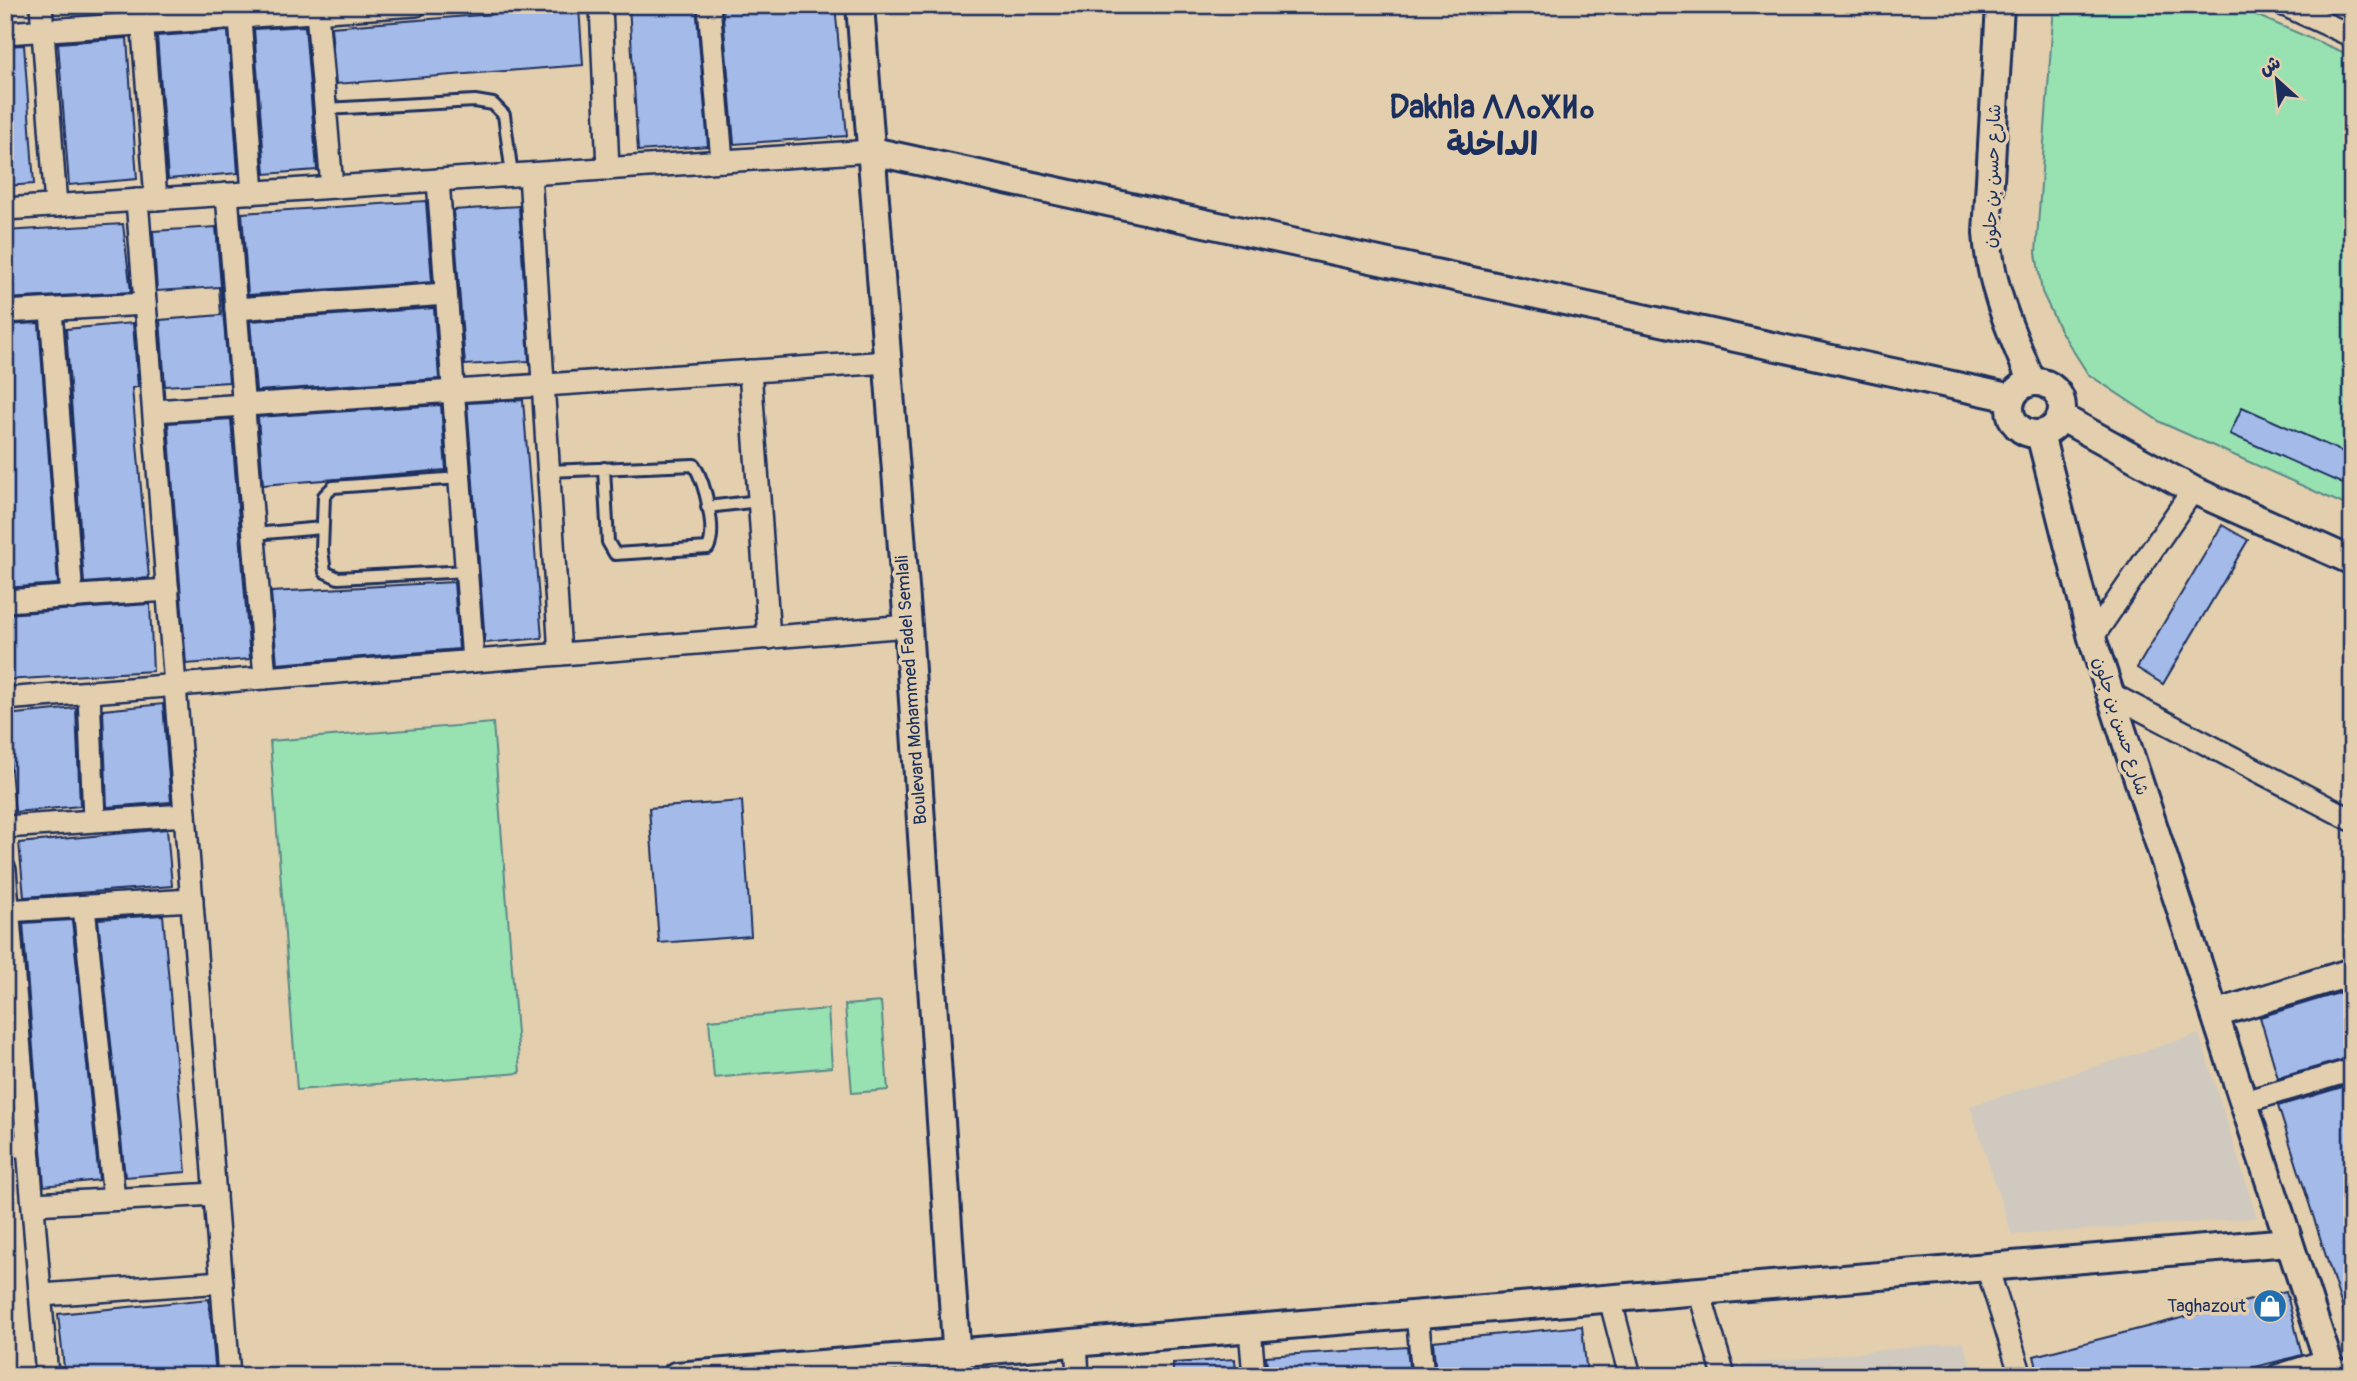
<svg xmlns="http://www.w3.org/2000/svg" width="2357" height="1381" viewBox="0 0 2357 1381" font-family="Pangolin,'Playpen Sans Arabic','Noto Sans Tifinagh',sans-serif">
<rect width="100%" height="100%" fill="#e3cfad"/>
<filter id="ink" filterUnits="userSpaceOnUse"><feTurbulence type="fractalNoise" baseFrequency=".0143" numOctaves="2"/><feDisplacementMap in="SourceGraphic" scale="14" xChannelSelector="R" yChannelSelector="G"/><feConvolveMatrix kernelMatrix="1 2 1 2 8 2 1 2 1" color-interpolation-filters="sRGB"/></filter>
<g filter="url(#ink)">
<g fill="#d0c9bf">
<polygon points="2199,1034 2257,1218 2012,1235 1970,1106"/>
<polygon points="1963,1342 1974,1376 1738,1376 1735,1365"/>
</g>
<g fill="#98e2b2" stroke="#5a8888" stroke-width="2">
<polygon points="2054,5 2232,5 2352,56 2352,508 2162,423 2088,374 2060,330 2042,292 2036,253"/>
<polygon points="493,723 520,1073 297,1090 270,741"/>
<polygon points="881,1002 888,1090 852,1093 845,1005"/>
<polygon points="828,1009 832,1067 714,1078 709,1020"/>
</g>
<g fill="#a4bae8" stroke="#1b2f5e" stroke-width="2">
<polygon points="629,5 696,5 708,146 638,151"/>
<polygon points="722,5 835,5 847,136 734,144"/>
<polygon points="579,7 583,65 336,84 331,27"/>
<polygon points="305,26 317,170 265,174 254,29"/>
<polygon points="228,31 238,173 168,179 157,36"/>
<polygon points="127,38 137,179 69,185 58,43"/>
<polygon points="24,45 34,184 5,186 5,46"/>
<polygon points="426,201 432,282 248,295 242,213"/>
<polygon points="519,206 529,361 465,365 453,210"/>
<polygon points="123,224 131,292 5,299 5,231"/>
<polygon points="216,227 229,382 165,386 160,320 221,315 219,287 157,291 153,231"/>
<polygon points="434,308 439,379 256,391 250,321"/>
<polygon points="39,323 58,584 5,588 5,325"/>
<polygon points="133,323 138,387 132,388 149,578 84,583 66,329"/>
<polygon points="523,400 542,638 485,643 467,403"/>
<polygon points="441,405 446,470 263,485 258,417"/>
<polygon points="2242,407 2352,456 2352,488 2230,434"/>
<polygon points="231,419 250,659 186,664 168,423"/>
<polygon points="2222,525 2248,540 2163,684 2137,668"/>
<polygon points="454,582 459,649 277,664 271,592"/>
<polygon points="150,604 153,671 5,680 5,614"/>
<polygon points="163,704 171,802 107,807 103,710"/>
<polygon points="76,708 80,806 15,812 6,715"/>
<polygon points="742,801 751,936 659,943 649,808"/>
<polygon points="167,829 172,886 24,897 19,843"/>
<polygon points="163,915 186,1172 125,1177 98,919"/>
<polygon points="72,920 99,1180 44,1186 23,923"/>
<polygon points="2352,989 2352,1057 2278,1078 2260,1017"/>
<polygon points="5,1041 13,1128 5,1129"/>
<polygon points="2349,1085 2352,1093 2352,1325 2348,1325 2278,1106"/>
<polygon points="2286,1291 2302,1355 2221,1376 2039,1376 2034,1356"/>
<polygon points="209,1299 216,1376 65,1376 58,1314"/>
<polygon points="1582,1326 1587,1376 1436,1376 1433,1341"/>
<polygon points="1407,1347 1410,1376 1268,1376 1266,1356"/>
<polygon points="1235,1359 1236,1376 1173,1376 1173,1363"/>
</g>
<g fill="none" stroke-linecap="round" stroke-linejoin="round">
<g stroke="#1b2f5e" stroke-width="16">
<g id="service">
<polyline points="325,109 475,101 493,104 504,115 512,175"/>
<path d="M 549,471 L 694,465 C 705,483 717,530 708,548 L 615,554 L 608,542 L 604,468"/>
<polyline points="460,478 333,487 324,496 322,550 325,572 338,578 467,571"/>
<polyline points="707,507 759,501"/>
<polyline points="254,534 322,528"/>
</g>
</g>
<g stroke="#1b2f5e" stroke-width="26">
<g id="minor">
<polyline points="41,5 56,206"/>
<polyline points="141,5 156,199"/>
<polyline points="239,5 253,193"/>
<polyline points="601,5 608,169"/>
<polyline points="709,5 722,161"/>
<polyline points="2284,5 2352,36"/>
<polyline points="317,12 332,187"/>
<polyline points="5,33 416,5"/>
<polyline points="530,174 560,654"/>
<polyline points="438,180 473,661"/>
<polyline points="227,194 265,678"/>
<polyline points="137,200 229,1376"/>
<polyline points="5,209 872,151"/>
<polyline points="236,309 446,294"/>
<polyline points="51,310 72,598"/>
<polyline points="5,312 145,304"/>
<polyline points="750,371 769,638"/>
<polyline points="154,411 888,362"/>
<polyline points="5,601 168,590"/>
<polyline points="2092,638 2193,490"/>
<polyline points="89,692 94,820"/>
<polyline points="2111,694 2352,820"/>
<polyline points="5,699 908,626"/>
<polyline points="5,827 185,815"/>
<polyline points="5,870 47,1376"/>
<polyline points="84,907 114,1199"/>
<polyline points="5,911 192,900"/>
<polyline points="2244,1102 2352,1070"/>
<polyline points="5,1147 29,1145"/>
<polyline points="34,1204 215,1194"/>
<polyline points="1987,1267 2021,1376"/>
<polyline points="1699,1291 1724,1376"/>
<polyline points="42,1295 222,1282"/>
<polyline points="1610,1299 1630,1376"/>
<polyline points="1417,1314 1423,1376"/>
<polyline points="1250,1329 1254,1376"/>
<polyline points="1076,1343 1078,1376"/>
<polyline points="2333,1375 2352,1369"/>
<polyline points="2277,1376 2328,1360"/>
</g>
</g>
<g stroke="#1b2f5e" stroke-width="32">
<g id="tertiary">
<polyline points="860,5 908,626 958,1376"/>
<path d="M 2000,5 L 1987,233 C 1990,287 2011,332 2032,382"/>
<polyline points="872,151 2012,398"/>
<circle cx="2036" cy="408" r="26"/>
<polyline points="2061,417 2193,490 2352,561"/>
<polyline points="2040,434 2092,638 2333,1376"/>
<polyline points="2215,1014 2352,972"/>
<polyline points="676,1376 2289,1242"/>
</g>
</g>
<use href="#service" stroke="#e3cfad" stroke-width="10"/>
<use href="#minor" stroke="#e3cfad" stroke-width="21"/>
<use href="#tertiary" stroke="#e3cfad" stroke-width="26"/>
</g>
</g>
<defs>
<g id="shop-disc" transform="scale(1.75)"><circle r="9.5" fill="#1f6fb2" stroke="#e3cfad"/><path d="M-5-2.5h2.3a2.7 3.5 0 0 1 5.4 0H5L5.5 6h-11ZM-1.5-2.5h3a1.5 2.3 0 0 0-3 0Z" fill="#fff"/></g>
</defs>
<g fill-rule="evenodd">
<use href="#shop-disc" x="2270" y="1306"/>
</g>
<g text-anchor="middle" stroke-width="7" stroke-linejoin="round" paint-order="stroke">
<g font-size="18" fill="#1b2f5e" stroke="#e3cfad">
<text transform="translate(1992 176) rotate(-88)" y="6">شارع حسن بن جلون</text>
<text transform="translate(911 690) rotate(-94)" y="6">Boulevard Mohammed Fadel Semlali</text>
<text transform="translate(2121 726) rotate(72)" y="6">شارع حسن بن جلون</text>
</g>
<g font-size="18" fill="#1b2f5e" stroke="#e3cfad" text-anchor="end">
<text x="2246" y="1312">Taghazout</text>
</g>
<g font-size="32" font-weight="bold" fill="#1b2f5e" stroke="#e3cfad">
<text x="1492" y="118">Dakhla ⴷⴷⴰⵅⵍⴰ<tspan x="1492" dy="37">الداخلة</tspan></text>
</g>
</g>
<rect width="2357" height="1381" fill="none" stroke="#e3cfad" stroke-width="28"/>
<rect x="14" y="14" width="2329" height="1353" fill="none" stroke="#1b2f5e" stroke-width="2.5" filter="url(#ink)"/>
<g transform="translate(2277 80) rotate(333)" stroke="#e3cfad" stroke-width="5" paint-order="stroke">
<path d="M0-5L12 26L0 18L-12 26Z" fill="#1b2f5e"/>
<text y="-10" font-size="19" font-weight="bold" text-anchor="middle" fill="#1b2f5e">ش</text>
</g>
</svg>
